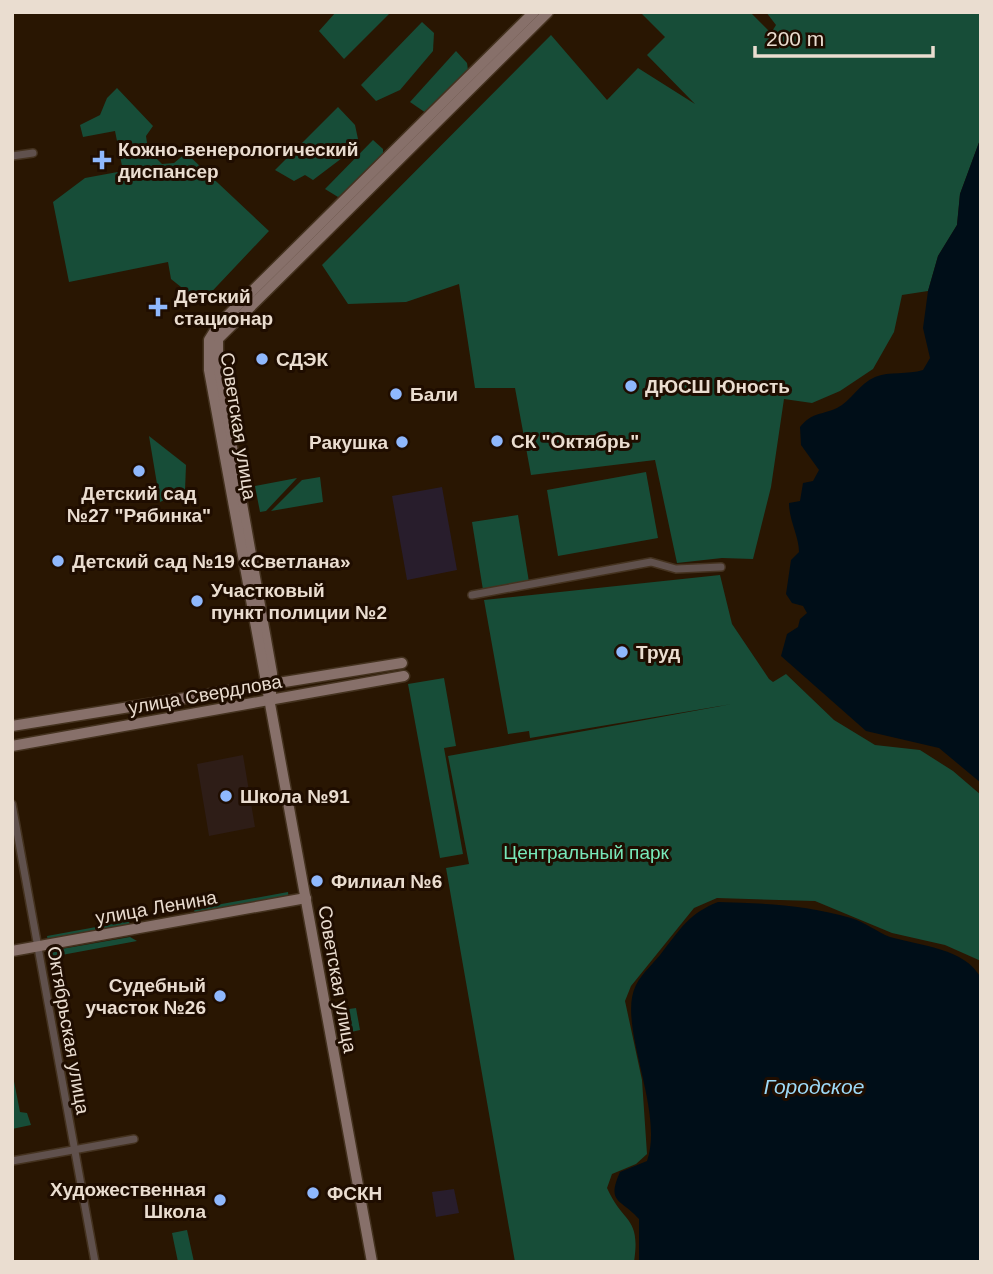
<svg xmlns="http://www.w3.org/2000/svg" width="993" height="1274" viewBox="0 0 993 1274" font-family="Arial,sans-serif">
<rect width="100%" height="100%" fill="#291602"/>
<g fill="#281d2c">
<polygon points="442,487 457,570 407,580 392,496"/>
<polygon points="454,1189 459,1213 436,1217 432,1192"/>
</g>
<polygon fill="#2e1d17" points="243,755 255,827 209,836 197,764"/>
<g fill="#174d38">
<polygon points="336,12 391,12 344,59 319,31"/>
<polygon points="640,12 750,12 771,33 776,25 766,12 981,12 981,137 960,194 957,225 938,256 928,291 902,295 894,332 873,369 840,391 812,403 784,399 771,487 753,559 722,558 677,563 655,460 531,475 515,388 475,388 459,284 406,302 348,304 322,265 551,35 607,100 638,68 695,104 647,55 665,37"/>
<polygon points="422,22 434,33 433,51 400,90 376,101 361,85"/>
<polygon points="456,51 467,63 468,70 426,113 410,102"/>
<polygon points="117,88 153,126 146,136 148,150 162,164 174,163 186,153 269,231 201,303 171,279 168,262 69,282 53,202 85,178 123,171 115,131 83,137 80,125 100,115 107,98"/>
<polygon points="338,107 355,125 358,139 346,155 313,180 305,175 294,181 275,170"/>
<polygon points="373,140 383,149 383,157 347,192 338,197 325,189"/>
<polygon points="149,436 186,465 185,491 160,502"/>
<polygon points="646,472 658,538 558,556 547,490"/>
<polygon points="320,477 323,502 271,511 302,480"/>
<polygon points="297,478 266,511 260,512 255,486"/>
<polygon points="518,515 529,582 483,590 472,522"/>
<path d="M 720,575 L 732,624 L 769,679 L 773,682 L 786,674 L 834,720 L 875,745 L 920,750 L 953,771 L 981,795 L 981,961 L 945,945 L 892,933 L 815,901 L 717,898 L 694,908 L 631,986 L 625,1001 L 642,1080 L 647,1154 L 636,1164 L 612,1174 L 607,1188 C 623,1224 641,1216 634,1262 L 515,1262 L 446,868 L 469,864 L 448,756 L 732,704 L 530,738 L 529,731 L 508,734 L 484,600 Z"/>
<polygon points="444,678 456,746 444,748 463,854 440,858 408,684"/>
<polygon points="288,892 289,900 195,916 194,909"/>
<polygon points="129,921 130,928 48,942 47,936"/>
<polygon points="130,937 137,941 51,957 50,951"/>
<polygon points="356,1008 360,1030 347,1033 342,1010"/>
<polygon points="12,1071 20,1112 27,1113 31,1125 12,1129"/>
<polygon points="187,1230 194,1262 178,1262 172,1233"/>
</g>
<g fill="#000e18">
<path d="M 981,137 L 981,783 L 939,748 L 866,731 L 781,656 L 787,634 L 798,627 L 800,619 L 807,613 L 803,606 L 792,603 L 786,594 L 791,560 L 799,552 C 799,536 789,521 789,503 L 800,501 L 803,483 L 813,481 L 819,470 L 801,445 L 800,427 C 812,412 822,415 837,408 C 851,401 859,384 875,377 C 889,371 908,375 923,370 L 930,358 L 923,328 L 928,291 L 938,256 L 957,225 L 960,194 Z"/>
<path d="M 718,902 C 763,903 807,905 851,918 C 865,922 877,932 890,937 C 921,946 965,948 981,978 L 981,1262 L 639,1262 L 639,1219 C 621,1198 606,1204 620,1172 L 647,1161 C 665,1110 616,1024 636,985 C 642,973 655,962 663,951 C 681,928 690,913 718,902 Z"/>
</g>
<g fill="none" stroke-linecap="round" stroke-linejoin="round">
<g stroke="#44321f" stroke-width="10">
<g id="street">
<polyline points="12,156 33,153"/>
<polyline points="472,595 651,562 676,569 721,567"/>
<polyline points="12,804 95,1262"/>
<polyline points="12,1161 134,1139"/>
</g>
</g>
<g stroke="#44321f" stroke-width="13">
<g id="secondary">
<polyline points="271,694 272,673 218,368 218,339 548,12"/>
<polyline points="12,726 402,663"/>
<polyline points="12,746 404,676"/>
<polyline points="12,951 306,898"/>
<polyline points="372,1262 209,370 209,340 219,324 534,12"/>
</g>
</g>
<use href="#street" stroke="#60514d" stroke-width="7"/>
<use href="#secondary" stroke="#87706a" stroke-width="10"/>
</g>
<g fill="#8fb8fd" stroke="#1f0d00" stroke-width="2.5">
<path d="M98.5 149.5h7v7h7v7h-7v7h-7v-7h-7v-7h7z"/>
<path d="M154.5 296.5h7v7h7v7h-7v7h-7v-7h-7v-7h7z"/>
<circle cx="262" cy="359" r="7"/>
<circle cx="631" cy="386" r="7"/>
<circle cx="396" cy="394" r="7"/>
<circle cx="497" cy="441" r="7"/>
<circle cx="402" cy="442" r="7"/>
<circle cx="139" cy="471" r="7"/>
<circle cx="58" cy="561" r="7"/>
<circle cx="197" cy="601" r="7"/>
<circle cx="622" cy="652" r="7"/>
<circle cx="226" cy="796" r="7"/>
<circle cx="317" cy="881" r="7"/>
<circle cx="220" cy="996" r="7"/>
<circle cx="313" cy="1193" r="7"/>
<circle cx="220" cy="1200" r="7"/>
</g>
<g text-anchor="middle" stroke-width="6" stroke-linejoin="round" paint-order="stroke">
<g font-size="19" font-weight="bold" fill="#eaddd0" stroke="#1f0d00" text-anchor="start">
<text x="118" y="156">Кожно-венерологический<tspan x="118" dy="22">диспансер</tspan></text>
<text x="174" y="303">Детский<tspan x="174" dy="22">стационар</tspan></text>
<text x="276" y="366">СДЭК</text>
<text x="645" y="393">ДЮСШ Юность</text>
<text x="410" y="401">Бали</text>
<text x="511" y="448">СК "Октябрь"</text>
<text x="388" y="449" text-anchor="end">Ракушка</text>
<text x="139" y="500" text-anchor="middle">Детский сад<tspan x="139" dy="22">№27 "Рябинка"</tspan></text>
<text x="72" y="568">Детский сад №19 «Светлана»</text>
<text x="211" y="597">Участковый<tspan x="211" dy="22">пункт полиции №2</tspan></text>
<text x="636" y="659">Труд</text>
<text x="240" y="803">Школа №91</text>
<text x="331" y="888">Филиал №6</text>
<text x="206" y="992" text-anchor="end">Судебный<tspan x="206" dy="22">участок №26</tspan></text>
<text x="206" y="1196" text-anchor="end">Художественная<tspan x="206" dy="22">Школа</tspan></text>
<text x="327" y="1200">ФСКН</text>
</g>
<g font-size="19" fill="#eaddd0" stroke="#1f0d00">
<text transform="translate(239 426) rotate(81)" y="7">Советская улица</text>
<text transform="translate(205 694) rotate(-10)" y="7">улица Свердлова</text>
<text transform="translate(156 907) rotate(-10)" y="7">улица Ленина</text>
<text transform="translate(338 979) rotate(80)" y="7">Советская улица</text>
<text transform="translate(69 1030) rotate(80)" y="7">Октябрьская улица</text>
</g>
<g font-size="19" fill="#78e9b9" stroke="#1f0d00">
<text x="586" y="859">Центральный парк</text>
</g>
<g font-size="21" font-style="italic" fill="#9ddaf8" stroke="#1f0d00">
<text x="814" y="1094">Городское</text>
</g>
</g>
<rect width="993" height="1274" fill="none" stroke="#eaddd0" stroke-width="28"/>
<path d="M755 46v10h178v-10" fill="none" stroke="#eaddd0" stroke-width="3.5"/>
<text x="766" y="46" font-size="21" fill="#eaddd0" stroke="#1f0d00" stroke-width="5" paint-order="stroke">200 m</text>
</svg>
